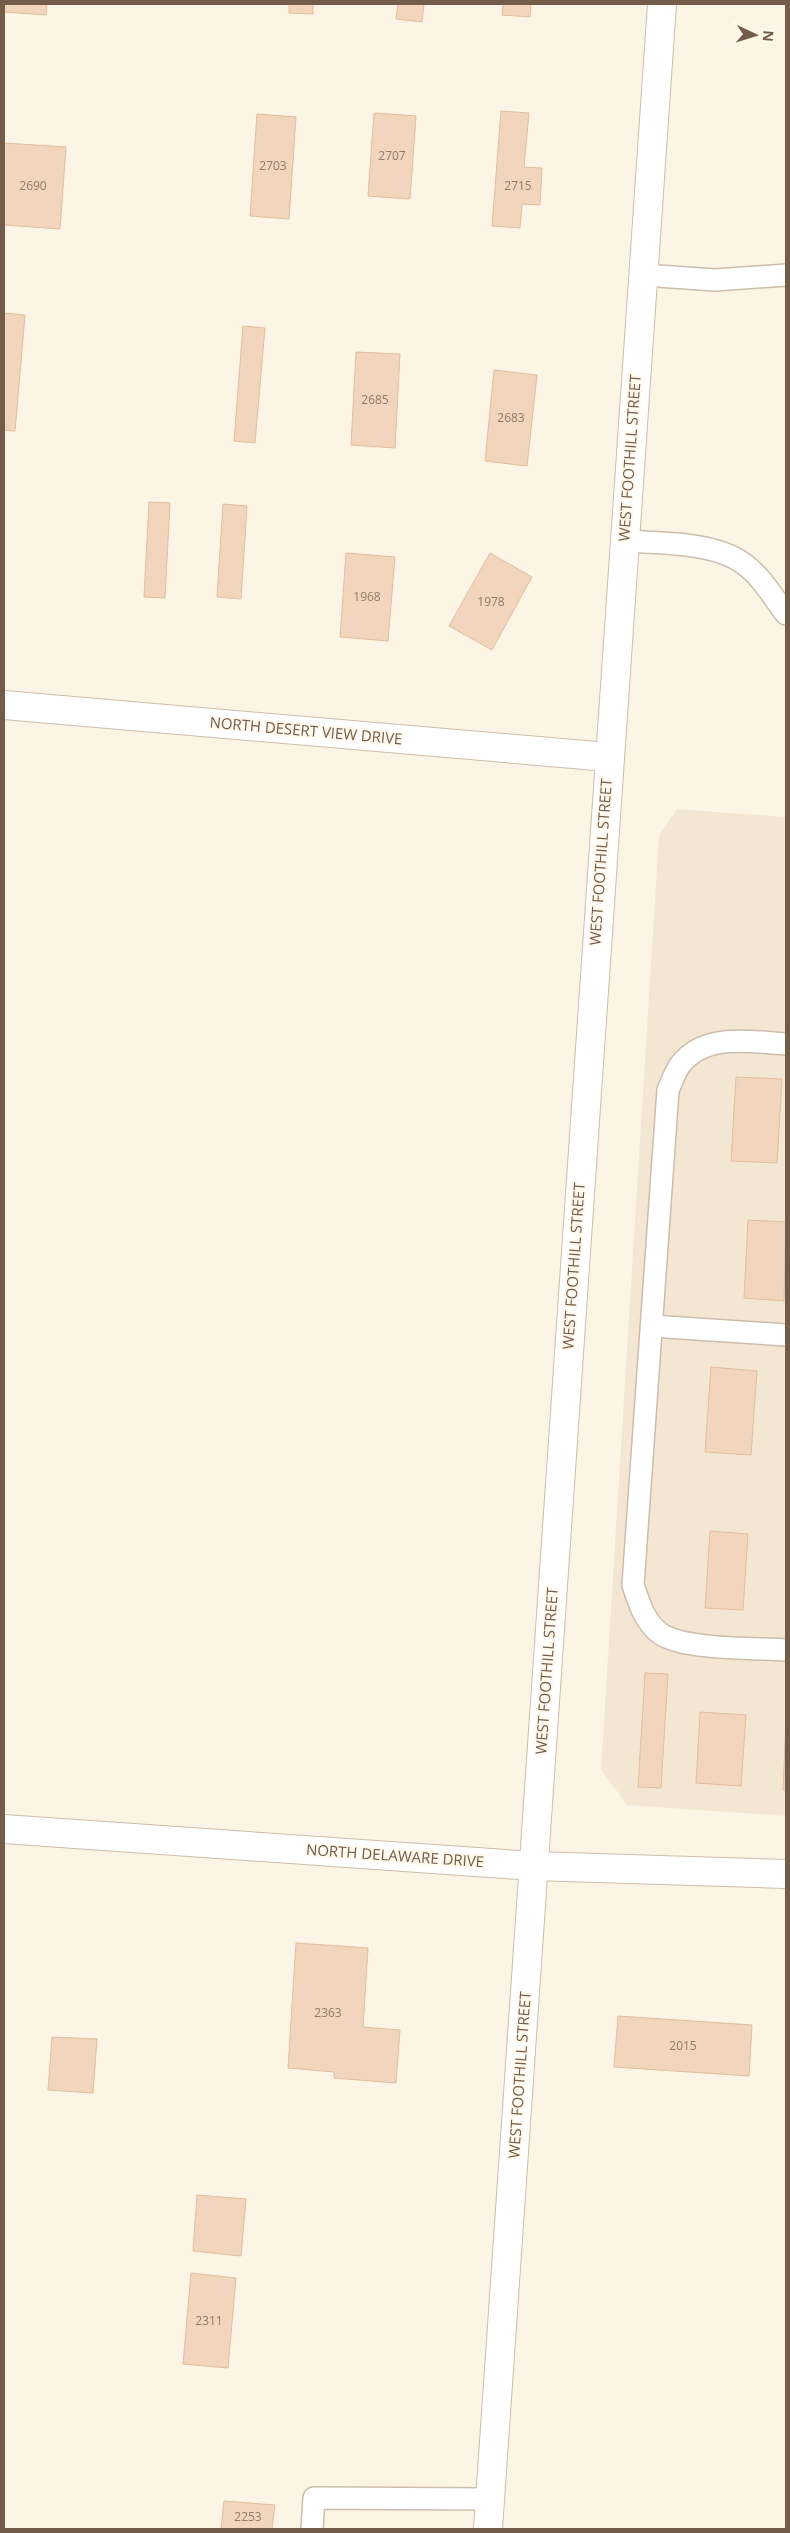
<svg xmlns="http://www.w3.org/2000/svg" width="790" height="2533" viewBox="0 0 790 2533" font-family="'Open Sans',sans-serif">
<rect width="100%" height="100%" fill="#fcf5e5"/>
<polygon fill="#f3e7d3" points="677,809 786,817 786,1816 627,1805 601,1769 659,835"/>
<g fill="#f1d5bd" stroke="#e3bd9d">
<polygon points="4,4 47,4 46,15 4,12"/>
<polygon points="289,4 313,4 313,14 289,13"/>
<polygon points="398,4 424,4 422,22 396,19"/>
<polygon points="503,4 531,4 530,17 502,15"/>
<polygon points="501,111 529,113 524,167 542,168 540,205 522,204 520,228 492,226"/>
<polygon points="374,113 416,116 410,199 368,196"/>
<polygon points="257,114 296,117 289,219 250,216"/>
<polygon points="4,143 66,147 60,229 4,225"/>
<polygon points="4,313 25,315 15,431 4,430"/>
<polygon points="243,326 265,328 255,443 234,441"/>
<polygon points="356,352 400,354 395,448 351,445"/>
<polygon points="494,370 537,375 527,466 485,461"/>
<polygon points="149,502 170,503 165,598 144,597"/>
<polygon points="223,504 247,506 241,599 217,597"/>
<polygon points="346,553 395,557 388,641 340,637"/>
<polygon points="490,553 532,577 492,650 449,626"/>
<polygon points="736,1077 782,1079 777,1163 731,1161"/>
<polygon points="748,1220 786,1222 784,1301 744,1298"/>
<polygon points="711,1367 757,1371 751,1455 705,1452"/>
<polygon points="710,1531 748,1534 743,1610 705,1608"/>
<polygon points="645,1673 668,1674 661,1788 638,1787"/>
<polygon points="700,1712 746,1715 741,1786 696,1783"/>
<polygon points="786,1720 786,1790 783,1790"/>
<polygon points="296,1943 368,1948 363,2027 400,2030 396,2083 334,2078 334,2072 288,2068"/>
<polygon points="618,2016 752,2025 749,2076 614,2067"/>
<polygon points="52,2037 97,2039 93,2093 48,2090"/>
<polygon points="197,2195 246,2199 241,2256 193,2251"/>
<polygon points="191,2273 236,2278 228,2368 183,2364"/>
<polygon points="224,2501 275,2505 272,2529 221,2529"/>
</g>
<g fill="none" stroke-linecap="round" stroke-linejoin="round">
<g stroke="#cdbdab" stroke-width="24">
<g id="service">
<polyline points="643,275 715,280 786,275"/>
<path d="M 624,541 C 659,543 716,542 744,564 C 761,576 773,597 786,614"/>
<path d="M 786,1044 C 751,1042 705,1032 680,1065 C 675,1072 672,1082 668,1090 L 633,1585 C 639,1603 645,1623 661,1634 C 685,1650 756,1648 786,1650"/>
<polyline points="652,1326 786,1335"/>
<polyline points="312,2529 314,2498 490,2499"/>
</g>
</g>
<g stroke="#cdbdab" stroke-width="30">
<g id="minor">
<polyline points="4,705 608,757"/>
<polyline points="4,1829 533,1866 786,1874"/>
<polyline points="488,2529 662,4"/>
</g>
</g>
<use href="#service" stroke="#fff" stroke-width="21"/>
<use href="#minor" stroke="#fff" stroke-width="28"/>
</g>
<g text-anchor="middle" stroke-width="4" stroke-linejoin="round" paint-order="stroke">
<g font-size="12" fill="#937a67">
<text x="392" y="160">2707</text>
<text x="273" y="170">2703</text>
<text x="33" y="190">2690</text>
<text x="518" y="190">2715</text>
<text x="375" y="404">2685</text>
<text x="511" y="422">2683</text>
<text x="367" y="601">1968</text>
<text x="491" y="606">1978</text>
<text x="328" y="2017">2363</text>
<text x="683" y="2050">2015</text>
<text x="209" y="2325">2311</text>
<text x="248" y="2521">2253</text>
</g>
<g font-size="15" fill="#745c4a" stroke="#fff8eb">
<text transform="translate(630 458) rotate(-86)" y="5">WEST FOOTHILL STREET</text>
<text transform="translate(306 731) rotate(5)" y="5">NORTH DESERT VIEW DRIVE</text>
<text transform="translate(601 862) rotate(-86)" y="5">WEST FOOTHILL STREET</text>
<text transform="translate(574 1266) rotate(-86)" y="5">WEST FOOTHILL STREET</text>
<text transform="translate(547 1671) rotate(-86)" y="5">WEST FOOTHILL STREET</text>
<text transform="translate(395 1856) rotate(4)" y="5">NORTH DELAWARE DRIVE</text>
<text transform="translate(520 2075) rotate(-86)" y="5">WEST FOOTHILL STREET</text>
</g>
</g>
<rect width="790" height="2533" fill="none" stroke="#745c4a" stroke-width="10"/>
<g transform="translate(755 35) rotate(94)" stroke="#fff8eb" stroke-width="4" paint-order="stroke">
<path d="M0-4L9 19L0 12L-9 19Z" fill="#745c4a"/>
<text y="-8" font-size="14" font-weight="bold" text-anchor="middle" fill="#745c4a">N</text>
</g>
</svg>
